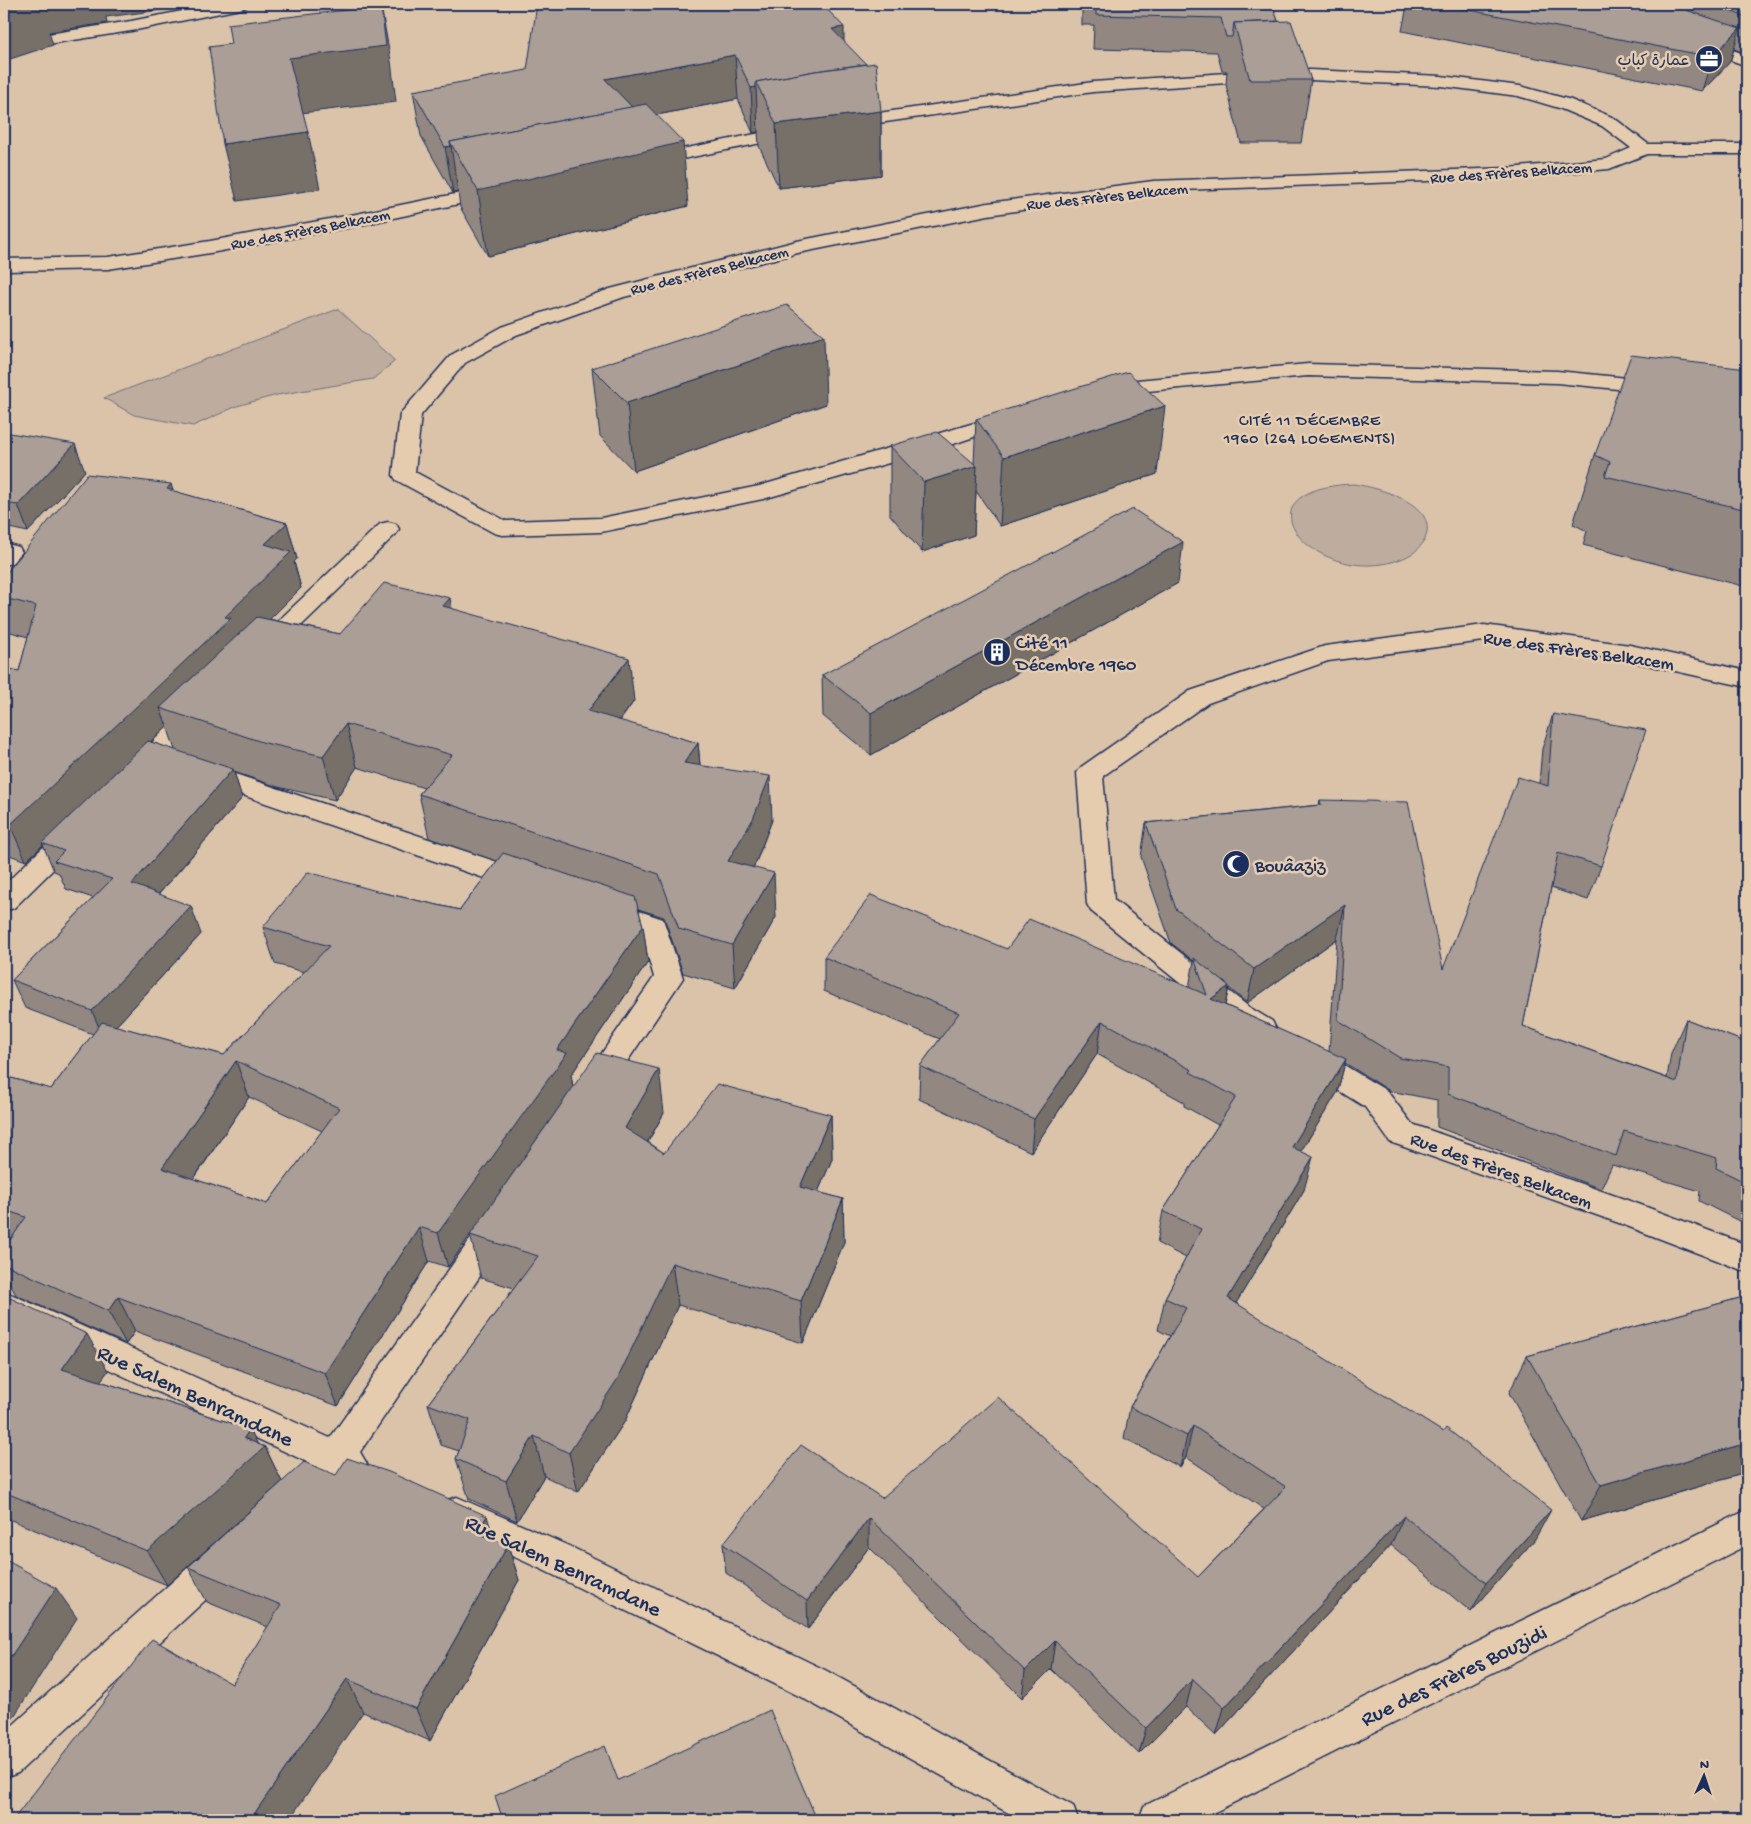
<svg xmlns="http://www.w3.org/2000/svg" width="1751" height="1824" viewBox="0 0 1751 1824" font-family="'Gochi Hand','Playpen Sans Arabic',sans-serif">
<rect width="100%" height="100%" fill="#dac3a9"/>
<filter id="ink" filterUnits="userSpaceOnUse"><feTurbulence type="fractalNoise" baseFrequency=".02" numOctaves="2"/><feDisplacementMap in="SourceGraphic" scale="10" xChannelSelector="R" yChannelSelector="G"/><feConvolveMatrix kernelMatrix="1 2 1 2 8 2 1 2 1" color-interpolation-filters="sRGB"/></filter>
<g filter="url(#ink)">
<g fill="#bead9e" stroke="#6c6e7e">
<polygon points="338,309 395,361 373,379 277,395 237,406 193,426 134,415 104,398"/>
<path d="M 1353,484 C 1376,487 1440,503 1425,539 C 1419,552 1406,558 1392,562 C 1310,583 1232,489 1353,484 Z"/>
</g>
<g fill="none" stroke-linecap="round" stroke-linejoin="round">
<g stroke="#1b2f5e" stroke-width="3">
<g id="minor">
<polygon points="218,4 248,4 246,7 240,9 131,31 4,51 4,41 131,21"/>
<polygon points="1698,38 1747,55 1747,66 1692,46 1690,43 1692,40"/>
<polygon points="1310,70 1441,76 1520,86 1571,100 1614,118 1648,144 1747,144 1747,154 1647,154 1609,169 1508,178 1153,191 988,215 798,253 624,297 516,335 465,363 421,415 415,472 506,521 601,518 759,486 1012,412 1019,414 1023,418 1019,422 938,449 763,499 601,532 502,535 494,533 396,480 393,475 400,414 451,355 502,327 610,289 797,241 988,203 1153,181 1508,168 1606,159 1631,148 1602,126 1559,108 1518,96 1441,86 1310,80 1257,81 1093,92 844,128 838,127 835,123 838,119 844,118 1093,82 1257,71"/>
<polygon points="795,126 801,127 804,131 801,135 648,166 642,165 639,161 642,157 648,156"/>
<polygon points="495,186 501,187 504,191 501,195 351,227 210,253 108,269 4,271 4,259 108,257 210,241 351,215"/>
<polygon points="1308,364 1557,371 1658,381 1665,383 1668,387 1665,391 1658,393 1557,383 1308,376 1105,395 1098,393 1095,389 1098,385 1105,383"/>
<polygon points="388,522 396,524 399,529 396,534 272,654 263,657 254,654 251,649 254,644 380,524"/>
<polygon points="4,543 19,547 22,552 12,563 4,565"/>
<path d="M 1484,625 L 1630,645 L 1747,671 L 1747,687 L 1630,661 L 1484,641 L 1328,661 L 1208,703 L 1103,776 L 1114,900 L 1249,1007 L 1272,1021 L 1276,1029 L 1272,1037 C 1255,1042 1243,1032 1229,1023 L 1091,911 L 1087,904 L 1077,773 L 1081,767 L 1190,691 L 1325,646 Z"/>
<polygon points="198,704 207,706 210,712 207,718 147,777 138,780 129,777 125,771 129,765 189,706"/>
<polygon points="202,763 536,875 540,882 536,889 526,892 516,889 193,778 189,772 193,766"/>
<polygon points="75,823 84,825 88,832 84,839 14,908 4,911 4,885 66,825"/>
<polygon points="607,900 663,919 683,978 604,1096 593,1100 582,1096 578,1088 654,977 641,932 597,917 593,910 597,903"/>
<polygon points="1309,1047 1319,1050 1387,1091 1412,1124 1641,1205 1747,1245 1747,1272 1619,1223 1390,1142 1365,1107 1299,1066 1294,1058 1299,1050"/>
<polygon points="497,1213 508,1217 513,1226 508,1235 360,1452 367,1464 362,1475 350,1480 340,1476 308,1505 296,1510 284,1505 279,1494 284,1483 307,1462 4,1320 4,1291 330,1438 486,1217"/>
<polygon points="457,1497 569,1546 825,1670 1073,1806 1078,1820 1021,1820 799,1696 543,1570 445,1525 439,1513 445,1501"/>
<polygon points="225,1541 238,1546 243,1558 238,1570 18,1773 4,1778 4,1733 212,1546"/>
</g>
</g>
<g stroke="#1b2f5e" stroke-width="3">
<polygon id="major" points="1747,1510 1747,1545 1199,1820 1139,1820 1144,1806"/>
</g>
<use href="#minor" fill="#e6ccae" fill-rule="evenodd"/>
<use href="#major" fill="#e6ccae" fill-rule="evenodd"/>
</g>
<g fill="#928881" stroke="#1b2f5e" fill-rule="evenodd">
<polygon points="1082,4 1272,4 1278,21 1311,80 1301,143 1241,143 1226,85 1227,71 1222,71 1217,52 1093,49 1094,25 1082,25"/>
<polygon points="1377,4 1747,4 1747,54 1734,49 1730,62 1702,91 1402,31 1407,6"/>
<polygon points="844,41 881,111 881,175 779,188 759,146 758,132 753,133 738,99 657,115 688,206 488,256 460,207 458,192 453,193 421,136 413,91"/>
<polygon points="592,368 826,404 634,471 600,436"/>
<polygon points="1747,369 1747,587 1583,545 1587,531 1573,524 1595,455"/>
<polygon points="976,419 1157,474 1000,526 976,491 974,535 922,552 890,515 890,446 974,464"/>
<polygon points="4,432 85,471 28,532 4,527"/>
<path d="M 173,491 L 287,523 L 297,559 L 294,562 L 301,588 L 269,619 L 340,634 L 451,608 L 634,701 L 620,721 L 698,743 L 700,765 L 772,820 L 756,862 L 753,868 L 776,917 L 735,988 L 683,973 L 664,917 L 638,909 L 643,926 L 648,962 L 571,1075 L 573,1087 L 664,1113 L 648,1142 L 664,1153 L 831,1115 L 832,1159 L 818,1192 L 843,1199 L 844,1242 L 803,1343 L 678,1305 L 625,1421 L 578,1492 L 544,1476 L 517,1521 L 469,1499 L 456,1459 L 459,1451 L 441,1445 L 428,1404 L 514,1288 L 481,1278 L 470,1235 L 448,1267 L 429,1261 L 338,1406 L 135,1331 L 126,1344 L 16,1295 L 4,1273 L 4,1250 L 10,1240 L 4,1238 L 4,1076 L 51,1089 L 93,1034 L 25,1008 L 12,980 L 93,898 L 66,889 L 59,873 L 54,871 L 43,845 L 26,861 L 4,853 L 4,671 L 19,671 L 28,637 L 4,630 L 4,576 ZM 167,726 L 175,750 L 151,742 ZM 357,767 L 424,788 L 419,794 L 429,838 L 497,861 L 460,910 L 384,893 L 263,927 L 275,964 L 304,972 L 224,1055 L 116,1026 L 201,934 L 159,894 L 242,798 L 234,772 L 278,787 L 335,800 ZM 249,1097 L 322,1131 L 267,1204 L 194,1179 Z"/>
<polygon points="1178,583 871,755 823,716 822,675"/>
<path d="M 1553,714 L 1601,866 L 1588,900 L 1551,888 L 1523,1026 L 1667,1078 L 1671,1053 L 1686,1019 L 1747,1043 L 1747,1225 L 1699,1201 L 1700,1191 L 1612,1165 L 1601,1189 L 1437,1127 L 1437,1100 L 1390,1091 L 1345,1063 L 1337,1093 L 1301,1151 L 1304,1190 L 1236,1303 L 1535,1539 L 1471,1612 L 1391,1545 L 1216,1735 L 1186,1707 L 1139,1754 L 1051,1669 L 1022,1698 L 869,1547 L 808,1629 L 726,1573 L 723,1544 L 882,1498 L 1198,1577 L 1264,1509 L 1186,1457 L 1180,1467 L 1124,1438 L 1130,1407 L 1170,1336 L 1158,1330 L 1165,1298 L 1186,1258 L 1157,1243 L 1163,1211 L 1218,1125 L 1184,1106 L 1184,1102 L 1097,1054 L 1031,1152 L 919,1099 L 920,1066 L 940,1039 L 824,991 L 824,957 L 1007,949 L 1189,987 L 1194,961 L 1171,943 L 1141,857 L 1146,823 L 1319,805 L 1320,800 L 1443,969 L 1539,783 L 1542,749 ZM 1337,939 L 1329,1052 L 1225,1005 L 1229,988 L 1247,1003 Z"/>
<polygon points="4,1295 108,1371 100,1381 250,1429 257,1444 265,1447 282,1482 167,1585 4,1517"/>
<polygon points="1747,1296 1747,1466 1742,1474 1581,1521 1509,1393 1527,1356"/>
<polygon points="495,1540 508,1545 519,1580 430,1741 363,1712 232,1684 268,1627 207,1602 188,1567"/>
</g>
<g fill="#776f69" stroke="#1b2f5e">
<polygon points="4,4 208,4 106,17 107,23 49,32 53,45 4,61"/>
<polygon points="381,6 391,61 396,102 301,113 289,58"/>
<polygon points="844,27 844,70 832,29"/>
<polygon points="1740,28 1730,62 1702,91 1712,57"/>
<polygon points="735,55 738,99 636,119 683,142 688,206 488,256 478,191 605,79"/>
<polygon points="756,87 758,132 753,133 751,88"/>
<polygon points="881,111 881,175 779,188 776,124"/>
<polygon points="308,132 320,189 237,201 223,144"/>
<polygon points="451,146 458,192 453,193 445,147"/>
<polygon points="824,336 826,404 634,471 627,403"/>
<polygon points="1165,406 1157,474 1000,526 1004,457"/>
<polygon points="75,444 85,471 28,532 18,505"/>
<polygon points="977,466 974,535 922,552 924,482"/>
<polygon points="171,484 182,520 167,489"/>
<polygon points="287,523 297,559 294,562 301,588 240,649 160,708 167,726 44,844 42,843 43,845 26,861 10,825 225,617 265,544"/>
<polygon points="1183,542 1178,583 871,755 871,713"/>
<polygon points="450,598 458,642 443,606"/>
<polygon points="629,658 634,701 594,755 588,711"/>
<polygon points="346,724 357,767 335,800 323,756"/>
<polygon points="698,743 702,787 684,763"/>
<polygon points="233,769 242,798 143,912 132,884"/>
<polygon points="770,776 772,820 756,862 731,904 728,861"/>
<polygon points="774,873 776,917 735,988 732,945"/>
<polygon points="1345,905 1337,939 1247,1003 1254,969"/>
<polygon points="191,906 201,934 104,1039 92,1011"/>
<polygon points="643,926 648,962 571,1075 573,1088 448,1267 438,1233 557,1050"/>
<polygon points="1229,986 1222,1020 1211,999"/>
<polygon points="1102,1021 1097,1054 1031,1152 1034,1119"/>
<polygon points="1346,1059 1337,1093 1283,1180 1292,1147"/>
<polygon points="236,1061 249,1097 177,1203 162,1168"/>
<polygon points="659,1069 664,1113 631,1171 625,1128"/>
<polygon points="831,1115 832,1159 802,1230 800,1187"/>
<polygon points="1313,1157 1304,1190 1220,1330 1228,1298"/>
<polygon points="843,1199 844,1242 803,1343 801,1301"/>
<polygon points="419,1227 429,1261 338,1406 325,1373"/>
<polygon points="672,1263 678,1305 625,1421 578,1492 569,1453"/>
<polygon points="118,1297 135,1331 126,1344 108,1311"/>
<polygon points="87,1334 108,1371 83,1405 62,1369"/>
<polygon points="1747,1399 1747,1429 1742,1401"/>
<polygon points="1193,1426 1186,1457 1180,1467 1187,1436"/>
<polygon points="250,1429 261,1451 265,1447 282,1482 167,1585 147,1551 244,1438"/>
<polygon points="534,1436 544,1476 517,1521 506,1481"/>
<polygon points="1747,1443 1747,1466 1742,1474 1581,1521 1601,1485"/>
<polygon points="1551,1510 1535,1539 1471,1612 1486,1583"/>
<polygon points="487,1516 498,1552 477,1533"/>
<polygon points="1404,1516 1391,1545 1216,1735 1224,1708"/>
<polygon points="869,1518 869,1547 808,1629 807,1601"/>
<polygon points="508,1545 519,1580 430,1741 416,1709"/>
<polygon points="56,1588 77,1618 4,1732 4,1667"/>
<polygon points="1055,1641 1051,1669 1022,1698 1025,1671"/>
<polygon points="347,1679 363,1712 289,1820 250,1820"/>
<polygon points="1193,1679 1186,1707 1139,1754 1146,1728"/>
</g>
<g fill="#aa9e96" stroke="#1b2f5e" fill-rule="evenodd">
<polygon points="4,4 13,4 4,7"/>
<polygon points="537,4 822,4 844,27 832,29 866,64 815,71 756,82 756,87 751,88 735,55 605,79 632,107 450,142 451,146 445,147 413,91 527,70"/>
<polygon points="1096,4 1272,4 1278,21 1234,23 1232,37 1226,37 1221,18 1096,15"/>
<polygon points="1438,4 1668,4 1740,28 1712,57"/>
<polygon points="1709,4 1747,4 1747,17"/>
<polygon points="381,6 386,46 289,58 308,132 223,144 209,47 231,44 228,24"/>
<polygon points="1291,21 1311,80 1250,80 1234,23"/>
<polygon points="876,63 881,111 776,124 756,82 815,71"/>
<polygon points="646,104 683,142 478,191 450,142"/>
<polygon points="787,305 824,336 627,403 592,368"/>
<polygon points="1631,355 1747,369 1747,510 1605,476 1610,462 1595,455"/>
<polygon points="1128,372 1165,406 1004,457 976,419"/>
<polygon points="4,432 75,444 18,505 4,503"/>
<polygon points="937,432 977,466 924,482 890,446"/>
<polygon points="87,474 171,484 167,489 287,523 265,544 291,552 225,617 231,618 10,825 4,822 4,671 6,668 19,671 36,606 4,598 4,576"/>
<polygon points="1133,509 1183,542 871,713 822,675"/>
<polygon points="384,583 450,598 443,606 629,658 588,711 698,743 684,763 770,776 753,819 728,861 774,873 732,945 679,929 659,874 419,794 452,755 346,724 323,756 265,743 160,708 257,617 340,634"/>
<polygon points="1553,714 1646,730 1601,866 1558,853 1523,1026 1677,1082 1686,1019 1747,1043 1747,1183 1716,1168 1717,1158 1624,1131 1616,1156 1448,1094 1448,1067 1400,1058 1338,1020 1345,905 1254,969 1176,909 1146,823 1321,805 1320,800 1408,802 1443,969 1518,777 1548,786"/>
<polygon points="148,741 233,769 132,884 191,906 92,1011 12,980 112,879 54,861 64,851 42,843"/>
<path d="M 503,853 L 635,897 L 643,926 L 557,1050 L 567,1053 L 438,1233 L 419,1227 L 325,1373 L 118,1297 L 108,1311 L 4,1264 L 4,1249 L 26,1217 L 4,1210 L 4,1076 L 51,1089 L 102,1022 L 224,1055 L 329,946 L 263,927 L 308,872 L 384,893 L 460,910 ZM 236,1061 L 339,1108 L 267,1204 L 162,1168 Z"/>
<polygon points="871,895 1007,949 1029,919 1207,995 1194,958 1229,986 1211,999 1346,1059 1292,1147 1313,1157 1228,1298 1443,1432 1446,1428 1551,1510 1486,1583 1404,1516 1224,1708 1193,1679 1146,1728 1055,1641 1025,1671 869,1518 807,1601 723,1544 801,1445 882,1498 998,1397 1198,1577 1286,1487 1193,1426 1187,1436 1130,1407 1186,1308 1165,1298 1201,1229 1163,1211 1236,1097 1190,1072 1192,1070 1102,1021 1034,1119 920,1066 959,1013 824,957"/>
<polygon points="597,1053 659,1069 625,1128 664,1153 717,1084 831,1115 800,1187 843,1199 801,1301 672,1263 617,1380 569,1453 534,1436 506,1481 456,1459 470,1420 428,1404 538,1256 470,1235"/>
<polygon points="4,1295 87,1334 62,1369 250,1429 244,1438 265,1447 147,1551 4,1492"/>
<polygon points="1747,1296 1747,1399 1742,1401 1747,1409 1747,1443 1601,1485 1527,1356"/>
<polygon points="347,1458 389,1472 487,1516 477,1533 508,1545 416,1709 347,1679 250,1820 13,1820 152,1639 232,1684 281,1605 188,1567 304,1462 336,1475"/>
<polygon points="4,1559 56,1588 4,1667"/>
<polygon points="770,1710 817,1820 497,1820 502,1817 495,1796 605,1746 618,1780"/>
</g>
</g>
<defs>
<g id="office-disc" transform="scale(1.4375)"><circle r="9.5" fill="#1b2f5e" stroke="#e6ccae"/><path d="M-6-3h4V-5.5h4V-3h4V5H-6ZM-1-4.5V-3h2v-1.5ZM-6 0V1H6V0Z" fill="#fff"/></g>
<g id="building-disc" transform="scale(1.4375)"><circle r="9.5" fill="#1b2f5e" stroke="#e6ccae"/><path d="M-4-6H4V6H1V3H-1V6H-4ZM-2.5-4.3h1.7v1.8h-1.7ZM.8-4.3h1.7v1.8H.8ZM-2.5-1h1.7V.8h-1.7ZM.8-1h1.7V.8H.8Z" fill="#fff"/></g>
<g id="mosque-disc" transform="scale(1.4375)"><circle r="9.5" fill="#1b2f5e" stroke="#e6ccae"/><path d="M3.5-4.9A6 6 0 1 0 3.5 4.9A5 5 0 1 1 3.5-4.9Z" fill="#fff"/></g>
</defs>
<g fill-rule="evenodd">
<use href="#office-disc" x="1709" y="59"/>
<use href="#building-disc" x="997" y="652"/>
<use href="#mosque-disc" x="1236" y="864"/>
</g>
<g text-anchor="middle" stroke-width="5" stroke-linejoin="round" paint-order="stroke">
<g font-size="16" fill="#1b2f5e" stroke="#e6ccae" text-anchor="end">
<text x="1690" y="65">عمارة كباب</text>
</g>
<g font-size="16" fill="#1b2f5e" stroke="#e6ccae">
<text transform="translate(1511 171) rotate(-4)" y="6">Rue des Frères Belkacem</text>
<text transform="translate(1107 195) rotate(-6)" y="6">Rue des Frères Belkacem</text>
<text transform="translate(310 228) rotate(-11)" y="6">Rue des Frères Belkacem</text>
<text transform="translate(709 269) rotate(-14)" y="6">Rue des Frères Belkacem</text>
</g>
<g font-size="16" letter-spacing="1" fill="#1b2f5e" stroke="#e6ccae">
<text x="1310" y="425">CITÉ 11 DÉCEMBRE<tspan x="1310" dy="18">1960 (264 LOGEMENTS)</tspan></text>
</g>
<g font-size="19" fill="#1b2f5e" stroke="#e6ccae" text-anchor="start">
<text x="1016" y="648">Cité 11<tspan x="1016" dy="22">Décembre 1960</tspan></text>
<text x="1255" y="871">Bouâaziz</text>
</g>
<g font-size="19" fill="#1b2f5e" stroke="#e6ccae">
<text transform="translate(1579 649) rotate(8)" y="7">Rue des Frères Belkacem</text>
<text transform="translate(1502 1169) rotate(20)" y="7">Rue des Frères Belkacem</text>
</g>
<g font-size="22" fill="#1b2f5e" stroke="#e6ccae">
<text transform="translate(196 1394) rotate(25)" y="8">Rue Salem Benramdane</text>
<text transform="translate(564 1564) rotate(25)" y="8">Rue Salem Benramdane</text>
<text transform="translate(1453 1674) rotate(-26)" y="8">Rue des Frères Bouzidi</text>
</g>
</g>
<rect width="1751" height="1824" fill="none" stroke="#e6ccae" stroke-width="20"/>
<rect x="10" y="10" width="1731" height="1804" fill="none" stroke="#1b2f5e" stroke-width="2" filter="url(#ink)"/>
<g transform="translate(1704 1776) rotate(3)" stroke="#e6ccae" stroke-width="4" paint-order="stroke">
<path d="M0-4L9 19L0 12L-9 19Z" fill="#1b2f5e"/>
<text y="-8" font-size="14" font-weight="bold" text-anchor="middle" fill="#1b2f5e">N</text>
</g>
</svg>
